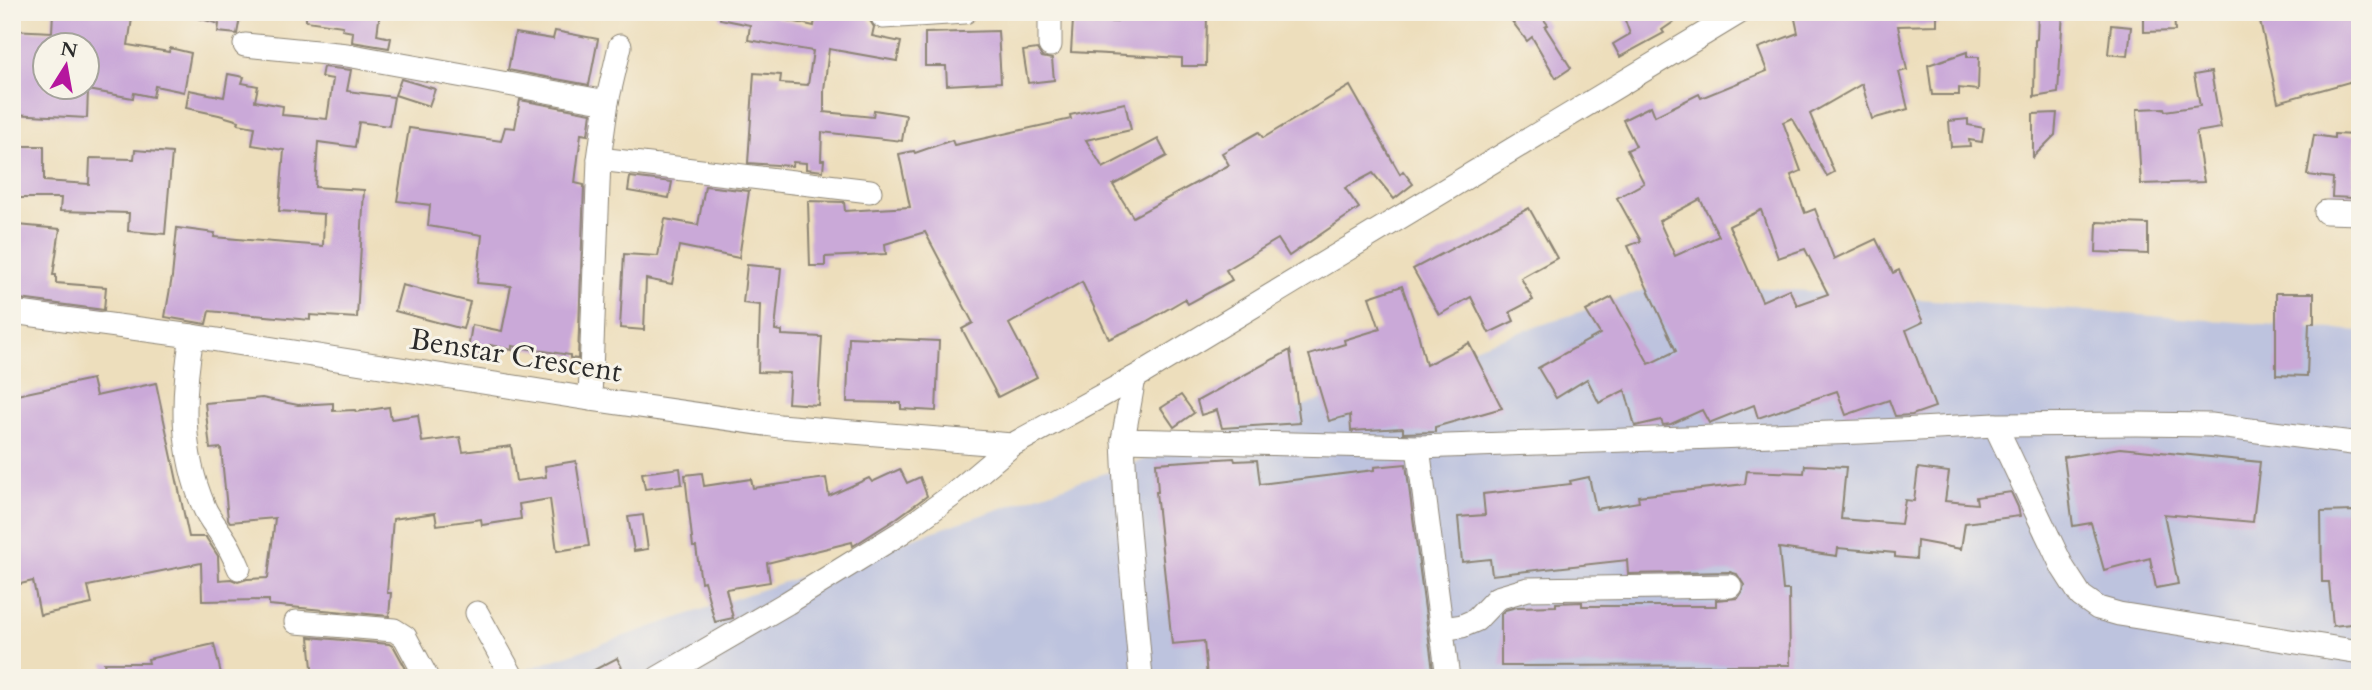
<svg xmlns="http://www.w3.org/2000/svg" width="2372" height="690" viewBox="0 0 2372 690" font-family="Cardo,serif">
<rect width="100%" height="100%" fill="#f7f3e8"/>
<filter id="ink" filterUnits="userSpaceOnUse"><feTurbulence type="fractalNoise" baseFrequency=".0143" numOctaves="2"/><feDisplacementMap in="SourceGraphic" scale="14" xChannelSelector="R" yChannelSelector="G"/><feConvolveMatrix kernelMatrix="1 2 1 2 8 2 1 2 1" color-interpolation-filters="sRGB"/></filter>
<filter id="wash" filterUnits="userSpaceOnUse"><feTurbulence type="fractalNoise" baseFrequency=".00686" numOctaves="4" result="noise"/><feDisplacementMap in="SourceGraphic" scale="28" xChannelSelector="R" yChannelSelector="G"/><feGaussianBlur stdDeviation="1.57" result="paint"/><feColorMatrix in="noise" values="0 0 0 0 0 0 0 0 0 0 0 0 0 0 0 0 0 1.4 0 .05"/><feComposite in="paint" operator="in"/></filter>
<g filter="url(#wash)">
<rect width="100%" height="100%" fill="#eddebc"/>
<polygon fill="#bdc3de" points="1671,281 2360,331 2360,678 501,678"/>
<g id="blocks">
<g fill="#caa9d8" fill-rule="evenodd">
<path d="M 53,12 L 133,12 L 128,45 L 169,52 L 170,48 L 191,53 L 184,92 L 155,86 L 153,97 L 134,93 L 133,98 L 88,90 L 87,118 L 12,114 L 12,30 L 52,32 ZM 46,46 L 88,46 L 88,88 L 46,88 Z"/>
<polygon points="192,12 241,12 237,34 218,32 219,24 191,16"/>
<polygon points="306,12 380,12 377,35 391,38 389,48 352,42 353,32 342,30 343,26 306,21"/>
<polygon points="720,12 778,12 777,18 814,26 816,12 870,12 869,19 874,27 872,36 901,42 897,61 829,49 824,90 824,112 873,117 874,110 906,115 902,141 822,132 821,160 824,160 823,171 806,169 806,163 793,162 792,166 748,163 754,73 781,75 780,83 808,85 813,51 748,40 750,25 720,19"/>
<polygon points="1117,12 1207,12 1206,66 1182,66 1182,58 1071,52 1073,20 1117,22"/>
<polygon points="1505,12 1538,12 1548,25 1545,27 1571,68 1556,78 1532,37 1527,41"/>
<polygon points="1622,12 1688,12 1662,30 1664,33 1620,57 1613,44 1630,34"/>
<path d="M 1802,12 L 1937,12 L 1937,25 L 1898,26 L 1907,70 L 1899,72 L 1908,109 L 1872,119 L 1862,84 L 1810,114 L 1834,172 L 1827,176 L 1792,118 L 1783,122 L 1801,171 L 1791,175 L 1805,213 L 1815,209 L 1834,259 L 1876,239 L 1893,273 L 1899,270 L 1923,322 L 1906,330 L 1935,407 L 1912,415 L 1895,416 L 1889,400 L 1846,415 L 1837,391 L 1758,418 L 1754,405 L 1709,423 L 1702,410 L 1671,424 L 1663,425 L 1661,420 L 1635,426 L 1625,390 L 1599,403 L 1587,379 L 1556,398 L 1538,368 L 1600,334 L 1586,311 L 1612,297 L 1649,364 L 1676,351 L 1628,246 L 1641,241 L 1617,198 L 1644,183 L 1627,150 L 1636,146 L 1623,120 L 1651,106 L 1655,116 L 1699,94 L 1701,98 L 1767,71 L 1758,48 L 1798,33 L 1794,14 ZM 1700,199 L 1719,236 L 1675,256 L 1659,221 ZM 1761,210 L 1778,258 L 1805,249 L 1828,294 L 1797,305 L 1789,289 L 1762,301 L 1729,226 Z"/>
<polygon points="2038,12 2063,12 2058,93 2034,97 2035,40 2037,39"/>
<polygon points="2144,12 2174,12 2175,31 2144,32"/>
<polygon points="2258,12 2353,12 2360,46 2360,79 2278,102"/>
<polygon points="2111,25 2131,27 2128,56 2108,54"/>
<polygon points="555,31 598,39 589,85 508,70 515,33 553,39"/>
<polygon points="998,31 1001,82 947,85 946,66 925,66 925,33"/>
<polygon points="1037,49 1042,57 1052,59 1054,80 1028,83 1023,51"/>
<polygon points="1967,52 1967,57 1979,57 1978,90 1959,88 1959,95 1932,95 1928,65"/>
<polygon points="323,67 351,70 347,91 394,97 389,126 359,122 355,147 318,142 315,187 364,190 357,318 310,315 310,320 209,311 206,324 165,317 172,277 177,228 215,233 214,237 323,246 324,214 279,211 284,150 252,145 255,127 238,124 239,121 219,115 186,108 189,90 224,97 228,74 244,77 242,83 258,86 255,101 283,106 282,115 327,119 333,79 321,77"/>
<polygon points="2211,72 2221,128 2196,132 2204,182 2141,184 2137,109 2164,108 2165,111 2200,106 2194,75"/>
<polygon points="401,79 435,89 429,106 395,95"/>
<polygon points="1350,86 1400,174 1403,171 1413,184 1394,199 1373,173 1345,188 1359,208 1289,256 1278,239 1226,270 1232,280 1188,304 1185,299 1142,324 1109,339 1082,282 1009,324 1037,377 998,397 962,329 973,323 925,232 885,244 886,254 825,257 825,266 810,266 808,201 844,202 845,211 910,207 899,154 914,151 915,153 952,140 954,145 1071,119 1070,115 1125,103 1131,130 1086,140 1103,168 1158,139 1167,156 1113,185 1133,217 1229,165 1222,153 1259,132 1263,138"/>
<polygon points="520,100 591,113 588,135 581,134 575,183 584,185 578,359 570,358 570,355 512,346 512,350 490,345 488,354 468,350 472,325 502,331 511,286 477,283 482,235 428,226 430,205 397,201 409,128 501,141 505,127 515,128"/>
<polygon points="2057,113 2055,135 2033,157 2033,114"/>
<polygon points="1968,119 1968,125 1984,128 1982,142 1969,140 1970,146 1951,147 1949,121"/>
<polygon points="2334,134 2355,135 2353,198 2332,197 2333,178 2307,175 2314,135 2334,138"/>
<polygon points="12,146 44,146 44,181 89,184 90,158 134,159 135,150 172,153 165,234 128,231 129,213 60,211 61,198 12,198"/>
<polygon points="630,177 672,182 669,198 628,191"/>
<polygon points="705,186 749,191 739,258 679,246 672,284 646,279 644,330 620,328 624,254 658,256 665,219 698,225"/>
<polygon points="1529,208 1557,258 1521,278 1533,300 1510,312 1514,321 1489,333 1471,297 1439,315 1413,269"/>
<polygon points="2097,222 2148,224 2148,254 2096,252"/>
<polygon points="18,225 60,229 53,275 56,275 56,283 106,287 104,310 12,298"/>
<polygon points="747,265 781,268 775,330 782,331 782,335 822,337 818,405 788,403 790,373 758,372 760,305 743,303"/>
<polygon points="402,285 470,302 463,329 395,311"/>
<polygon points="1402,286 1417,329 1426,365 1469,343 1502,408 1435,427 1435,432 1403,433 1403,428 1351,431 1350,415 1329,421 1309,355 1345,344 1344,340 1380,329 1369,297"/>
<polygon points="2276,293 2314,293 2314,323 2309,323 2307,376 2276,375"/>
<polygon points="849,337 939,341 936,411 901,409 901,403 847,402"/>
<polygon points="1290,350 1300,423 1222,428 1217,410 1201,415 1197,401"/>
<polygon points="92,379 96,396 156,383 189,537 206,537 207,539 218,556 219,580 231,579 238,582 247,579 268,578 275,518 230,522 228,519 221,448 210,449 205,403 262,398 298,405 333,403 333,411 355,410 356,412 389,407 391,419 418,415 422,442 460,437 463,452 511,446 516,481 546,477 545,466 576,461 589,546 557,551 550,499 519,504 521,519 482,525 481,519 437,525 435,513 393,519 387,593 391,593 389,616 269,605 269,600 202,601 201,563 88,586 92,604 40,615 33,581 12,586 12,396"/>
<polygon points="1181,395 1194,413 1174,427 1161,408"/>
<polygon points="2120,448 2260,462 2253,522 2164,514 2178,584 2156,588 2150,558 2104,570 2091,523 2073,526 2064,457"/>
<polygon points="1234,458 1235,461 1257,460 1260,484 1374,470 1374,467 1406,464 1434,678 1207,678 1204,641 1172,644 1156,492 1158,492 1156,463"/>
<polygon points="1805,465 1846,467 1841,519 1901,524 1905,500 1914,501 1918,468 1949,472 1945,501 1977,504 1976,497 2011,492 2018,507 2020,516 1965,523 1961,549 1917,541 1916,559 1895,557 1895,553 1838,548 1837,556 1779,548 1783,590 1789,590 1790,665 1501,666 1501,614 1505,610 1517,607 1556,606 1556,603 1582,602 1582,606 1716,606 1716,600 1738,598 1742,592 1744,585 1737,574 1730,572 1628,574 1627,560 1492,575 1490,559 1462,562 1458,517 1485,515 1483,494 1571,484 1570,481 1589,477 1596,509 1639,502 1638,496 1745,484 1747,471 1804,473"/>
<polygon points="680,468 682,484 645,489 642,473"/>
<polygon points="900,469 907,483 920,477 927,496 894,520 853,546 852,542 767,563 770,582 726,589 733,618 715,622 704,581 701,582 696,547 693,547 685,475 702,473 704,486 751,479 753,488 826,478 829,496 869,478 872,482"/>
<polygon points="2354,511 2353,584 2360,584 2360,623 2333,626 2329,582 2322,582 2321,512"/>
<polygon points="643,515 648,549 634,551 628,517"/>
<polygon points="309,637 389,644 394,647 411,678 313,678"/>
<polygon points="214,644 222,678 107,678 104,663 149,663 148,659"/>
<polygon points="617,658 627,678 579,678"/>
</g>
</g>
</g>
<g filter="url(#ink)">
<use href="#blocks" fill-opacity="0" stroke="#8c8474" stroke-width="2"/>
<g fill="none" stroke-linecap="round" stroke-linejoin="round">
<g stroke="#8c8474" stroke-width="25">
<g id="minor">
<polyline points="1050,12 1050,45"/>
<polyline points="883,17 965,12"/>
<polyline points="245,45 347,55 607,102"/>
<polyline points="599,159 870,191"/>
<polyline points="2326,212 2360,213"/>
<polyline points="12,312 192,336 590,399 779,426 1012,445"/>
<path d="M 192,336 C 182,395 180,451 204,507 C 208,517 215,525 221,534 C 228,544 234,556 239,568"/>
<polyline points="1134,378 1123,440 1418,447 1861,432 1995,425 2137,424 2211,425 2360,444"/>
<polyline points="590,399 599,159 607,102 620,46"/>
<polyline points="1995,425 2063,568 2081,596 2098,608 2119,614 2360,652"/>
<polyline points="1123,440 1126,506 1141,678"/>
<polyline points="1418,447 1448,678"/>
<polyline points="477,613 513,678"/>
<polyline points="296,622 394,630 405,637 427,678"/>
<polyline points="1442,629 1462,626 1476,620 1497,598 1528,589 1730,586"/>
<polyline points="658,678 787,603 902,532 954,494 1012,445 1134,378 1740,12"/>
</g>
</g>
<use href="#minor" stroke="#fff" stroke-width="23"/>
</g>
</g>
<g text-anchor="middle" stroke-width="6" stroke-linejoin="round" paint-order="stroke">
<g font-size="30" fill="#2b2b2b" stroke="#f7f3e8">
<text transform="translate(516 355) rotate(9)" y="10">Benstar Crescent</text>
</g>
</g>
<rect width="2372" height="690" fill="none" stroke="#f7f3e8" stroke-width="42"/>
<g transform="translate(66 66) rotate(11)"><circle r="33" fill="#f7f3e8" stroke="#a5a39c" stroke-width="2"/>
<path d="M0-5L12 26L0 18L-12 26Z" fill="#b5179e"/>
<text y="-10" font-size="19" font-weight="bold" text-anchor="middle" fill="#2b2b2b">N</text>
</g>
</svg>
